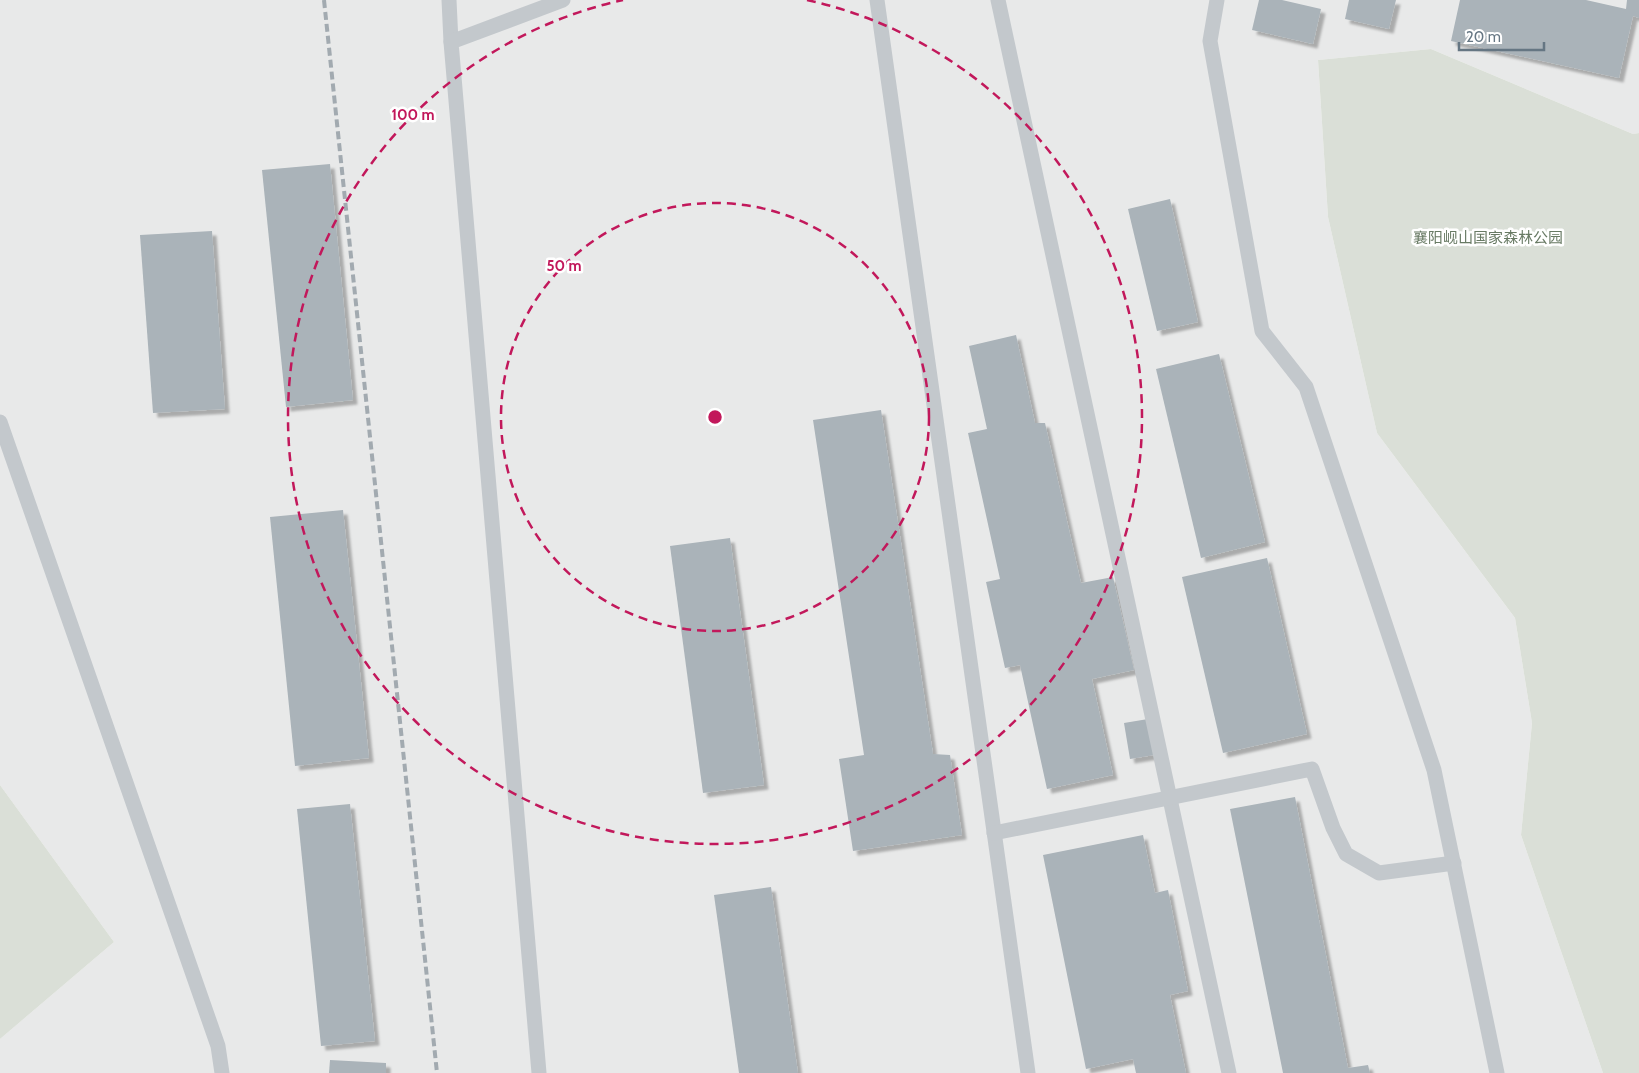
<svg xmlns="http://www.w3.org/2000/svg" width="1639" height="1073" viewBox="0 0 1639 1073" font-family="Cabin,'Noto Sans SC',sans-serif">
<defs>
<filter id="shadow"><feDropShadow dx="4.5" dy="4.5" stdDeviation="1" flood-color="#0004"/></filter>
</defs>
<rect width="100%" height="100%" fill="#fafaf8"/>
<polygon fill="#e8e9e9" points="0,0 1639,0 1639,133 1633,134 1431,49 1318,60 1328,217 1377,433 1515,618 1532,723 1521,835 1603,1073 0,1073 0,1039 114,942 0,785"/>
<g fill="#dadfd7">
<polygon points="1431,49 1633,134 1639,133 1639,1073 1603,1073 1521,835 1532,723 1515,618 1377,433 1328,217 1318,60"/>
<polygon points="0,785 114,942 0,1039"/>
</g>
<g fill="#aab3b9" filter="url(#shadow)">
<polygon points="1259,0 1282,0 1321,9 1313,44 1252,30"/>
<polygon points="1349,0 1396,0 1389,29 1345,19"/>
<polygon points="1460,0 1586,0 1626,9 1627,0 1639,0 1639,18 1633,16 1619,78 1451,41"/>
<polygon points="330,164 353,400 286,407 262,170"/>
<polygon points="1170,199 1198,322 1157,331 1128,209"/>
<polygon points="212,231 225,409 153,413 140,235"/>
<polygon points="1016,335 1035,423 1045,423 1081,583 1113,577 1134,670 1092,679 1113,775 1047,789 1020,665 1005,668 986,582 1000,579 968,433 987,429 969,346"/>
<polygon points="1219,354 1265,542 1201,558 1156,369"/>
<polygon points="881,410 933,754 950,755 962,835 853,851 839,759 864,755 813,420"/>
<polygon points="343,510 369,758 295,766 270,517"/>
<polygon points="730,538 764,785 703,793 670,546"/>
<polygon points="1267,558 1307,734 1223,753 1182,577"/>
<polygon points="1148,719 1154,755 1130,759 1124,723"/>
<polygon points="1295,797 1348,1068 1368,1065 1370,1073 1283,1073 1230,809"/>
<polygon points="350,804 375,1041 321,1046 297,809"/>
<polygon points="1143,835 1155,893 1168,890 1188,991 1170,995 1186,1073 1136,1073 1133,1059 1086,1069 1043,855"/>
<polygon points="771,887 798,1073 739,1073 714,895"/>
<polygon points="330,1060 386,1063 386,1073 329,1073"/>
</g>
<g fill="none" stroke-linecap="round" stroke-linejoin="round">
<g stroke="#c3c8cc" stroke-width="15">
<polyline points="449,0 451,42"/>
<polyline points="877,0 1028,1073"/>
<polyline points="998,0 1229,1073"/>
<polyline points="1217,0 1210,41 1262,331 1306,387 1434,770 1497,1073"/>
<polyline points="0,422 218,1046 222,1073"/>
<polyline points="994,833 1312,769 1333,828 1346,854 1379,873 1454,863"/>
<polyline points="539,1073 451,42 563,0"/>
</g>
<polyline stroke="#a2aab0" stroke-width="4" stroke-dasharray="8 4" stroke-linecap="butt" points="324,0 437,1073"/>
</g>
<g fill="none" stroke="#c2185b" stroke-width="2.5" stroke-dasharray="9 6">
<circle cx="715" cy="417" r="214"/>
<path d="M807 0A427 427 0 1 1 623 0"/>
</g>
<g text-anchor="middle" stroke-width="5" stroke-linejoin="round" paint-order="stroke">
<g font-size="15" fill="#687a64" stroke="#fff">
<text x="1488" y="243">襄阳岘山国家森林公园</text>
</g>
</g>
<circle cx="715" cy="417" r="8" fill="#c2185b" stroke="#fff" stroke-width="2.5"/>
<g font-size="15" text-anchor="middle" font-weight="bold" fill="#c2185b" stroke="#fff" stroke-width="5" stroke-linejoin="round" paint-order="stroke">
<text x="413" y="120">100 m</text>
<text x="564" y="271">50 m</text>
</g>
<path d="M1459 42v8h85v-8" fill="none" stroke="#657683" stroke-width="2.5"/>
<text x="1466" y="42" font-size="15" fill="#657683" stroke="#ffffff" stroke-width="4" paint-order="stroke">20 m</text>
</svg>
